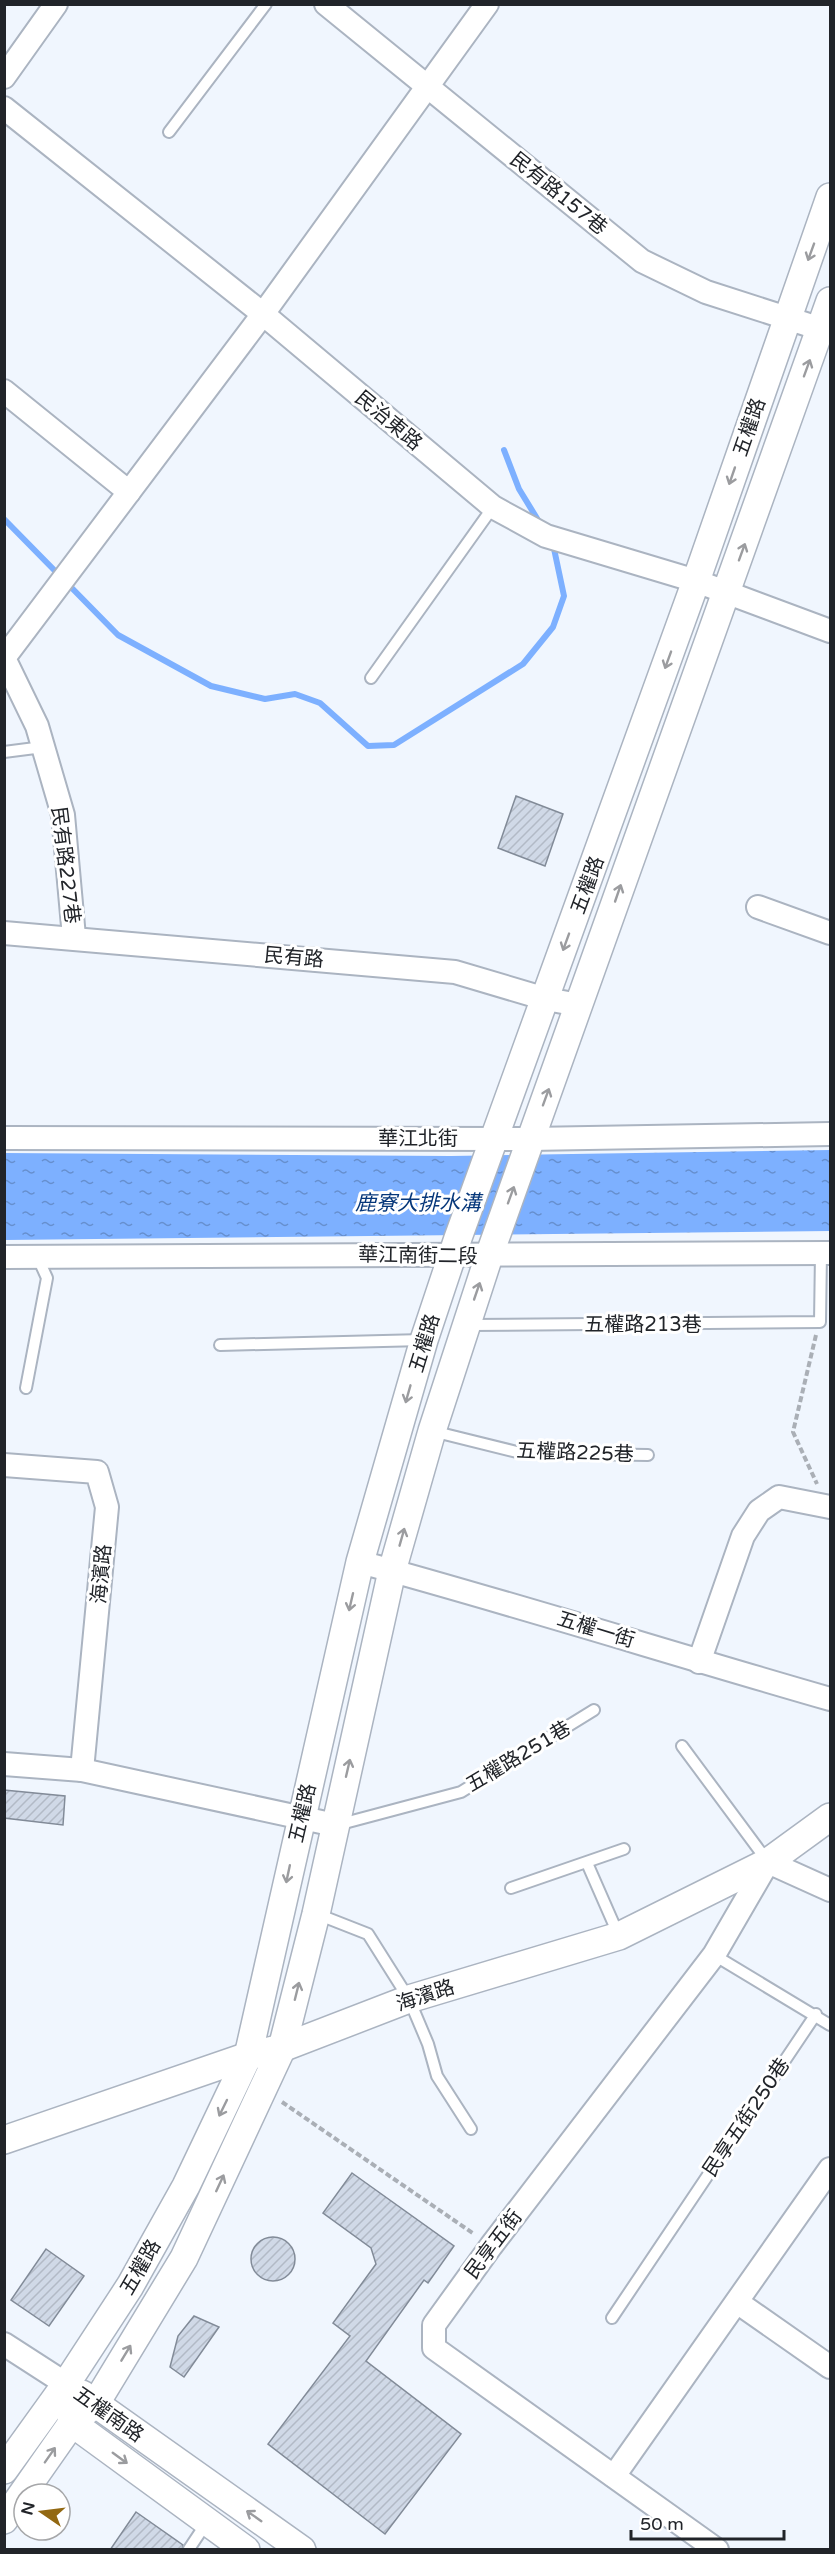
<svg xmlns="http://www.w3.org/2000/svg" width="835" height="2554" viewBox="0 0 835 2554" font-family="'Varela Round','Noto Sans TC',sans-serif">
<defs>
<pattern id="water-ripples" width="26" height="14" patternUnits="userSpaceOnUse" patternTransform="scale(1.5)"><rect width="26" height="14" fill="#7db0ff"/><path d="M2 4q2-2 4 0t4 0M15 11q2-2 4 0t4 0" fill="none" stroke="#668fce"/></pattern>
<pattern id="building-hatch" width="6" height="6" patternUnits="userSpaceOnUse" patternTransform="scale(1.5)"><rect width="6" height="6" fill="#d0d9e7"/><path d="M-1 1l2-2M0 6l6-6M5 7l2-2" fill="none" stroke="#b2bac6"/></pattern>
</defs>
<rect width="100%" height="100%" fill="#f0f6fe"/>
<polygon fill="url(#water-ripples)" points="830,1150 830,1231 5,1240 4,1153 451,1156"/>
<g fill="none" stroke-linecap="round" stroke-linejoin="round">
<g stroke="#7db0ff" stroke-width="6">
<polyline points="504,450 519,489 541,525"/>
<polyline points="4,519 118,635 211,686 265,699 295,694 320,703 368,746 394,745 523,664 553,627 564,596 553,544"/>
</g>
</g>
<g fill="url(#building-hatch)" stroke="#828b98" stroke-width="1.5">
<polygon points="516,796 563,814 545,866 498,848"/>
<polygon points="4,1790 65,1796 63,1825 4,1818"/>
<polygon points="352,2173 454,2246 428,2283 424,2280 366,2361 461,2434 385,2534 268,2444 350,2336 333,2323 376,2264 371,2248 323,2213"/>
<circle cx="273" cy="2259" r="22"/>
<polygon points="46,2249 84,2276 49,2326 11,2300"/>
<polygon points="194,2316 219,2327 184,2377 170,2367 178,2336"/>
<polygon points="136,2512 183,2545 182,2550 110,2550"/>
</g>
<g fill="none" stroke-linecap="round" stroke-linejoin="round">
<g stroke="#abb4c1" stroke-width="14">
<g id="service">
<polyline points="169,132 266,4"/>
<polyline points="371,678 493,507"/>
<polyline points="4,752 43,747"/>
<polyline points="469,1325 820,1322 821,1253"/>
<polyline points="220,1345 423,1340"/>
<polyline points="26,1388 47,1278 37,1256"/>
<polyline points="432,1431 521,1453 648,1455"/>
<polyline points="682,1746 768,1862"/>
<polyline points="337,1825 461,1792 594,1710"/>
<polyline points="587,1863 619,1936"/>
<polyline points="511,1888 624,1849"/>
<polyline points="317,1914 368,1934 409,1999 428,2044 437,2076 471,2129"/>
<polyline points="714,1955 830,2025"/>
<polyline points="612,2318 816,2014"/>
<polyline points="189,2549 207,2522"/>
</g>
</g>
<g stroke="#abb4c1" stroke-width="26">
<g id="minor">
<polyline points="326,4 642,261 706,292 821,329"/>
<polyline points="4,77 56,4"/>
<polyline points="4,108 263,314 493,507 546,536 696,581 830,631"/>
<polyline points="4,391 129,492"/>
<polyline points="758,907 830,933"/>
<polyline points="4,933 455,972 546,999 579,1005"/>
<polyline points="74,937 63,815 37,726 4,658 263,314 487,4"/>
<polyline points="4,1138 530,1139 830,1134"/>
<polyline points="4,1257 830,1253"/>
<polyline points="4,1465 97,1472 107,1507 82,1770"/>
<path d="M 360,1562 C 518,1605 673,1654 830,1699"/>
<polyline points="699,1662 743,1536 759,1511 779,1497 830,1507"/>
<polyline points="4,1764 82,1770 335,1825"/>
<polyline points="737,2302 830,2367"/>
<polyline points="4,2344 66,2384"/>
<polyline points="614,2476 830,2169"/>
<polyline points="717,2550 434,2348 434,2325 491,2246 714,1955 768,1862 830,1890"/>
</g>
</g>
<g stroke="#abb4c1" stroke-width="30">
<g id="tertiary">
<polyline points="4,2140 248,2056 282,2048 409,1999 619,1936 768,1862 830,1817"/>
<polyline points="82,2394 302,2550"/>
<polyline points="69,2405 72,2423 246,2550"/>
<polyline points="4,2470 66,2384 130,2286 186,2186 248,2056 360,1562 424,1340 458,1238 696,581 830,197"/>
<polyline points="4,2520 72,2423 96,2403 184,2258 282,2048 316,1914 392,1571 432,1431 489,1256 830,301"/>
</g>
</g>
<g stroke="#aaafb6" stroke-width="4" stroke-dasharray="6 3" stroke-linecap="butt">
<polyline points="816,1335 793,1432 817,1484"/>
<polyline points="282,2102 474,2234"/>
</g>
<use href="#service" stroke="#fff" stroke-width="10"/>
<use href="#minor" stroke="#fff" stroke-width="22"/>
<use href="#tertiary" stroke="#fff" stroke-width="27"/>
</g>
<defs><path id="oneway-shaft" d="M-6 0H5M1.5-3L5.5 0L1.5 3" fill="none" stroke-width="1.6" stroke-linecap="round" stroke-linejoin="round" transform="scale(1.5)"/></defs>
<g stroke="#9b9c9f">
<use href="#oneway-shaft" transform="translate(811 252) rotate(110)"/>
<use href="#oneway-shaft" transform="translate(807 368) rotate(-70)"/>
<use href="#oneway-shaft" transform="translate(732 476) rotate(109)"/>
<use href="#oneway-shaft" transform="translate(742 552) rotate(-70)"/>
<use href="#oneway-shaft" transform="translate(668 660) rotate(110)"/>
<use href="#oneway-shaft" transform="translate(618 893) rotate(-71)"/>
<use href="#oneway-shaft" transform="translate(566 942) rotate(110)"/>
<use href="#oneway-shaft" transform="translate(546 1097) rotate(-70)"/>
<use href="#oneway-shaft" transform="translate(511 1195) rotate(-70)"/>
<use href="#oneway-shaft" transform="translate(477 1291) rotate(-71)"/>
<use href="#oneway-shaft" transform="translate(408 1394) rotate(106)"/>
<use href="#oneway-shaft" transform="translate(402 1537) rotate(-74)"/>
<use href="#oneway-shaft" transform="translate(351 1602) rotate(103)"/>
<use href="#oneway-shaft" transform="translate(348 1768) rotate(-77)"/>
<use href="#oneway-shaft" transform="translate(288 1874) rotate(102)"/>
<use href="#oneway-shaft" transform="translate(297 1991) rotate(-76)"/>
<use href="#oneway-shaft" transform="translate(223 2108) rotate(116)"/>
<use href="#oneway-shaft" transform="translate(220 2183) rotate(-65)"/>
<use href="#oneway-shaft" transform="translate(126 2353) rotate(-59)"/>
<use href="#oneway-shaft" transform="translate(50 2455) rotate(-55)"/>
<use href="#oneway-shaft" transform="translate(120 2458) rotate(36)"/>
<use href="#oneway-shaft" transform="translate(254 2516) rotate(-145)"/>
</g>
<g text-anchor="middle" stroke-width="6" stroke-linejoin="round" paint-order="stroke">
<g font-size="20" fill="#212429" stroke="#fff">
<text transform="translate(559 193) rotate(39)" y="7">民有路157巷</text>
<text transform="translate(389 420) rotate(40)" y="7">民治東路</text>
<text transform="translate(749 427) rotate(-71)" y="7">五權路</text>
<text transform="translate(66 865) rotate(83)" y="7">民有路227巷</text>
<text transform="translate(587 885) rotate(-70)" y="7">五權路</text>
<text transform="translate(294 957) rotate(5)" y="7">民有路</text>
<text x="418" y="1145">華江北街</text>
<text transform="translate(418 1255) rotate(1)" y="7">華江南街二段</text>
<text x="643" y="1331">五權路213巷</text>
<text transform="translate(424 1343) rotate(-73)" y="7">五權路</text>
<text transform="translate(575 1452) rotate(2)" y="7">五權路225巷</text>
<text transform="translate(101 1574) rotate(-85)" y="7">海濱路</text>
<text transform="translate(596 1629) rotate(17)" y="7">五權一街</text>
<text transform="translate(518 1756) rotate(-31)" y="7">五權路251巷</text>
<text transform="translate(302 1813) rotate(-77)" y="7">五權路</text>
<text transform="translate(425 1995) rotate(-18)" y="7">海濱路</text>
<text transform="translate(746 2117) rotate(-56)" y="7">民享五街250巷</text>
<text transform="translate(493 2244) rotate(-53)" y="7">民享五街</text>
<text transform="translate(140 2267) rotate(-60)" y="7">五權路</text>
<text transform="translate(109 2414) rotate(35)" y="7">五權南路</text>
</g>
<g font-size="21" font-style="italic" fill="#06377a" stroke="#fff">
<text x="418" y="1210">鹿寮大排水溝</text>
</g>
</g>
<rect width="835" height="2554" fill="none" stroke="#212429" stroke-width="12"/>
<g transform="translate(42 2512) rotate(284)"><circle r="28" fill="#ffffff" stroke="#a6a7a9" stroke-width="1.5"/>
<path d="M0-4.5L10 22L0 15L-10 22Z" fill="#926812"/>
<text y="-9" font-size="16" font-weight="bold" text-anchor="middle" fill="#212429">N</text>
</g>
<path d="M631 2530v9h153v-9" fill="none" stroke="#212429" stroke-width="3"/>
<text x="640" y="2530" font-size="18" fill="#212429" stroke="#ffffff" stroke-width="4.5" paint-order="stroke">50 m</text>
</svg>
